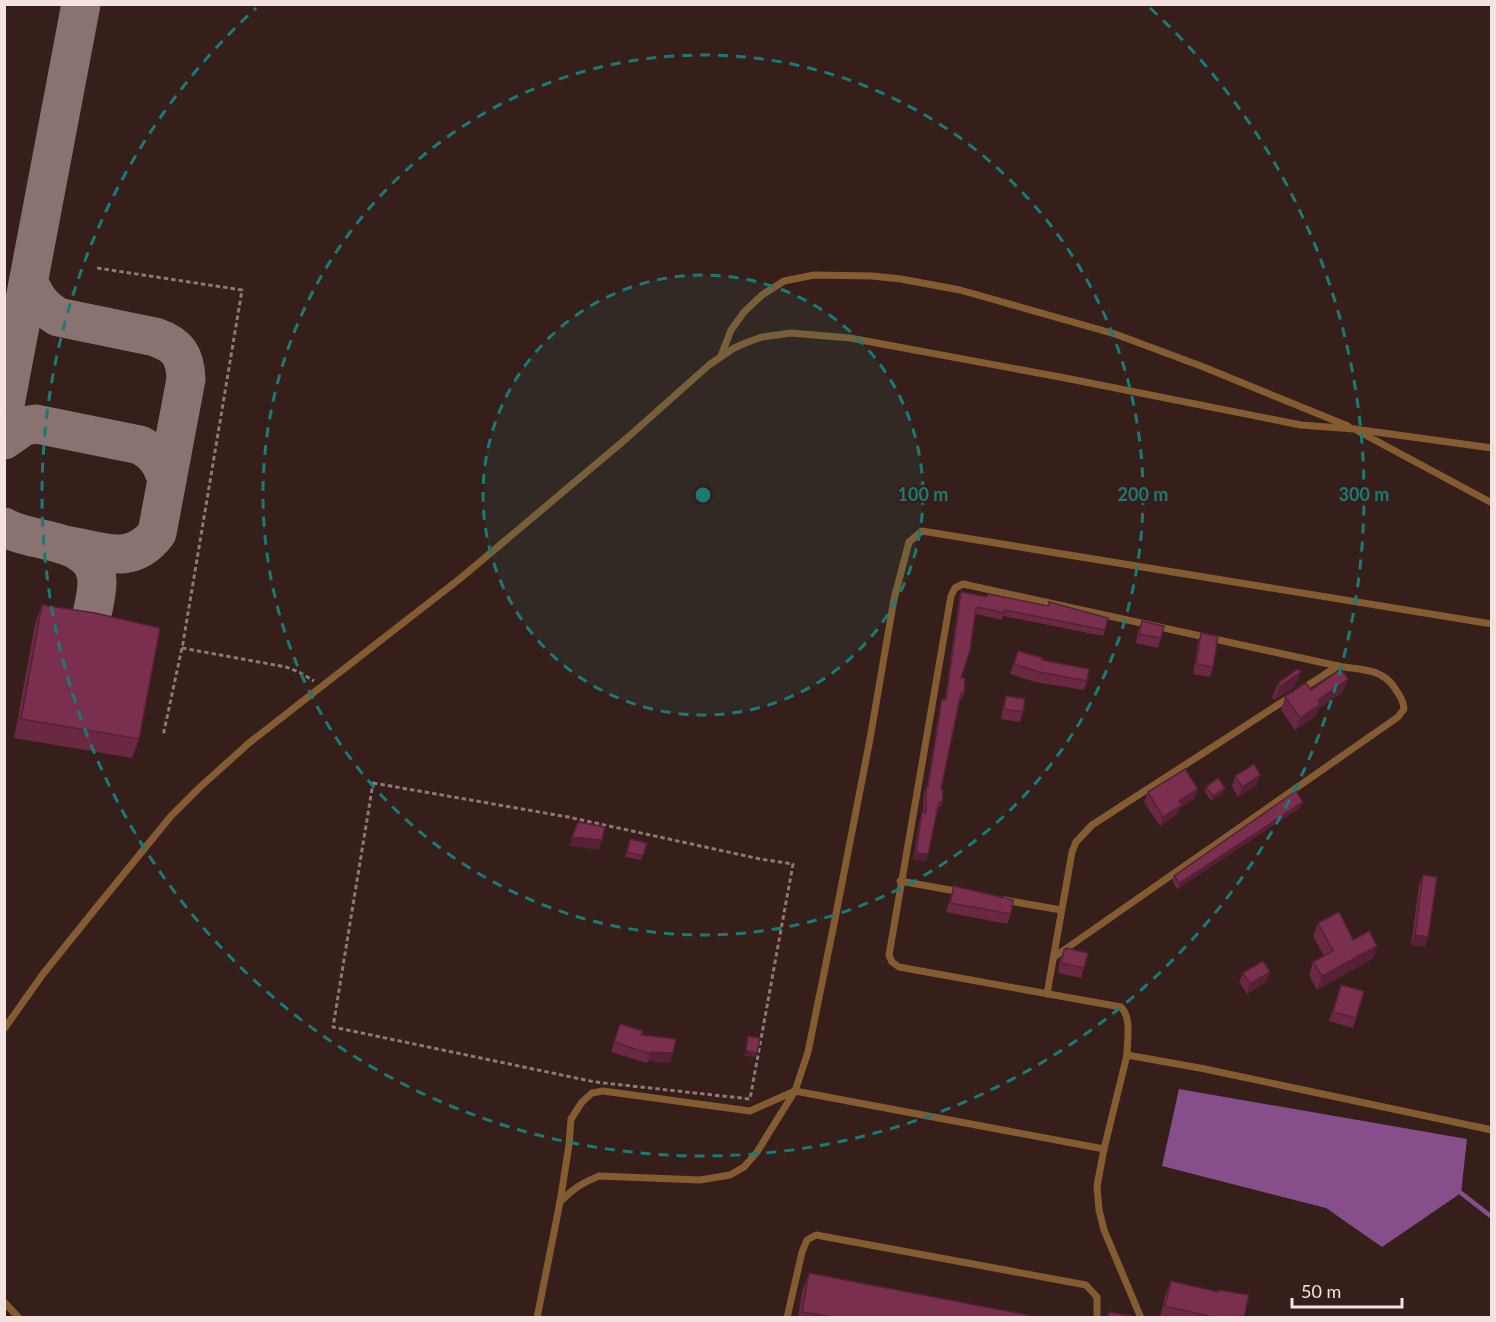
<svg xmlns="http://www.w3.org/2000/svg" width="1496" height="1322" viewBox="0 0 1496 1322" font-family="Lato,sans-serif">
<rect width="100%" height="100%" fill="#361e1a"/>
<polygon fill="#864f8b" points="1179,1089 1467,1139 1461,1193 1382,1247 1326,1208 1162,1166"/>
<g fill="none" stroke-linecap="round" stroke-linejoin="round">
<polyline stroke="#864f8b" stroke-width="4.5" points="1461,1193 1492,1217"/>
<g stroke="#887370" stroke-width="39">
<path d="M 29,283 C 37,300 42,307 58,317 L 155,337 C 178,345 185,355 186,379 L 157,533 C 132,566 105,552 70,546"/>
<polyline points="4,410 81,4"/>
<path d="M 4,440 L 24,426 L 36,424 L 140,445 C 155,453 162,463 167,480"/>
<path d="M 4,527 C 33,544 96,537 97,582 C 97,598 91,616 88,632"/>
</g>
<g stroke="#8c7874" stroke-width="3" stroke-dasharray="4.5 3" stroke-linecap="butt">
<polyline points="97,268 242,290 183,643 163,736"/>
<polyline points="182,648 286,667 299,672 314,681"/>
<polygon points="373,783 568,817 760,859 793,864 750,1099 595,1082 333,1027"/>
</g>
<g stroke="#835c32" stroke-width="7">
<polyline points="721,356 731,330 744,312 762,295 784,281 814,275 872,276 901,279 960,290 1115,334 1201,366 1348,426"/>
<polyline points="1358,431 1492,503"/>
<polyline points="1302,689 1338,666"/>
<polyline points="900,881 961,892"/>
<polyline points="1004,900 1061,910"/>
<path d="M 1054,957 L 1398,717 L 1404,709 C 1403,699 1399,695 1394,687 C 1381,668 1360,670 1338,666 L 963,584 L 955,588 L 951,596 L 889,955 L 892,962 L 899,967 L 1121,1007 C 1132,1018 1127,1040 1127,1055"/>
<polyline points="1047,994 1072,852 1076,842 1092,825 1290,697"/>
<polyline points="4,1029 43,974 96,908 171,816 199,788 249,743 462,577 627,438 709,365 734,348 748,342 762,337 791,333 850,338 1060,377 1301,425 1354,429 1492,448"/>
<path d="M 560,1202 C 572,1189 583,1182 599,1176 L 700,1180 L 730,1175 L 744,1167 L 757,1152 L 795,1091 L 808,1052 L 836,914 L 870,739 L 894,599 L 909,542 L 922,531 L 1492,624"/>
<polyline points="4,1302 19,1318"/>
<polyline points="537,1318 560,1202 569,1145 571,1119 582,1102 592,1093 603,1091 750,1111 795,1091 1104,1149"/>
<polyline points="787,1318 802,1252 807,1240 816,1235 1086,1285 1097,1297 1097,1318"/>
<polyline points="1141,1318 1104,1230 1099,1210 1097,1186 1104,1149 1127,1055 1205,1069 1492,1130"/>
</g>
</g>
<g fill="#6a2843">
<polygon points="961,592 1105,630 1103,636 1003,616 1002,620 976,614 961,678 964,694 961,700 960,700 941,789 942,803 939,809 937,809 926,861 913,859 920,819 922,812 923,812 924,793 926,787 927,787 940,705 942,699 945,699 959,598"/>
<polygon points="42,605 139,739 132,758 14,738 35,624"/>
<polygon points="1142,621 1161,638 1158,648 1136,643 1138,631"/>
<polygon points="1201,633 1213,667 1210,677 1193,674 1198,643"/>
<polygon points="1018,651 1042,660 1087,681 1084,690 1035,682 1010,674"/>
<polygon points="1301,672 1295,687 1274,700 1272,697 1278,683"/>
<polygon points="1311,690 1343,692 1318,709 1316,716 1295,730 1281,710 1285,697"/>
<polygon points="1006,696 1023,712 1020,722 1001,719 1003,705"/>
<polygon points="1235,776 1257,785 1238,797 1232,786"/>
<polygon points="1206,787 1223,793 1211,801 1205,792"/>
<polygon points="1148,792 1194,799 1180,808 1178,814 1160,826 1144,802"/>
<polygon points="1301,807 1177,889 1172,881 1174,876"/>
<polygon points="630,839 647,843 641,860 625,857"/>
<polygon points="1423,875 1425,947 1411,945 1419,885"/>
<polygon points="954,886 1011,914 1007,924 946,912"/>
<polygon points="1318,923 1353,940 1377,946 1372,959 1317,990 1309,975 1313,962 1324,956 1313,936"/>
<polygon points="1064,950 1084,968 1081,978 1058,973 1060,960"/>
<polygon points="1270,972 1266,982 1247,994 1239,982 1243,973"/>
<polygon points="1341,985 1356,1018 1353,1028 1329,1021"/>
<polygon points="620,1024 641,1035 670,1063 648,1061 647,1063 611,1052"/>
<polygon points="809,1273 1038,1317 798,1317 802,1292"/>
<polygon points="1171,1281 1244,1317 1160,1317 1165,1296"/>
</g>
<g fill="#562137">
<polygon points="1301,672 1295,687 1274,700 1280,686"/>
<polygon points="1348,679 1343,692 1318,709 1316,716 1295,730 1300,718 1318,700"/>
<polygon points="1260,775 1257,785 1238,797 1242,787"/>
<polygon points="1225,788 1223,793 1211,801 1213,796"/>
<polygon points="1198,789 1194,799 1180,808 1178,814 1160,826 1163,817 1179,801"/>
<polygon points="1303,802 1301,807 1177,889 1180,883"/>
<polygon points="572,837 602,840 599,850 569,846"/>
<polygon points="916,853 928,854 926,861 913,859"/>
<polygon points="1415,935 1428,937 1425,947 1411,945"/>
<polygon points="1377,946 1372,959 1317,990 1322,976"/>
<polygon points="1270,972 1266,982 1247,994 1250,984"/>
<polygon points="746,1051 757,1053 755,1057 744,1056"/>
<polygon points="651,1052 673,1053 670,1063 648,1061"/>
</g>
<g fill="#7b2f4e" stroke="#562137" stroke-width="1.5">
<polygon points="961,592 987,597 988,594 1048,606 1049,602 1108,618 1105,630 1005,610 1004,613 978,607 976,609 970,650 961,678 965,678 964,694 961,693 941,789 943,790 942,803 939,802 928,854 916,853 922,812 926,813 926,787 928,787 942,699 946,700"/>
<polygon points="42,605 95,613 160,628 139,739 21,719"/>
<polygon points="1142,621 1164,626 1161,638 1139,634"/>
<polygon points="1201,633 1218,636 1213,667 1196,664"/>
<polygon points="1018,651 1043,658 1042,660 1089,669 1087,681 1039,672 1014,664"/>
<polygon points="1298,669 1301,672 1280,686 1278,683"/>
<polygon points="1341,669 1348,679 1318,700 1320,704 1300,718 1285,697 1306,683 1311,690"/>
<polygon points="1006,696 1025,699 1023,712 1004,709"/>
<polygon points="1254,764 1260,775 1242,787 1235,776"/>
<polygon points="1185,769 1198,789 1179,801 1182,805 1163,817 1148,792"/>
<polygon points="1218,778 1225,788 1213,796 1206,787"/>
<polygon points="1296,791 1303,802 1180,883 1174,876"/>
<polygon points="578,822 605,827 602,840 572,837"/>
<polygon points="630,839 647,843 643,856 627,852"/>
<polygon points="1423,875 1437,877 1428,937 1415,935"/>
<polygon points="954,886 1013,900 1011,914 950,903"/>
<polygon points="1339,912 1353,940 1369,931 1377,946 1322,976 1313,962 1333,951 1318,923"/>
<polygon points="1066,948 1088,953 1084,968 1061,963 1064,950"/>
<polygon points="1263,961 1270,972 1250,984 1243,973"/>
<polygon points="1341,985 1364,991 1356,1018 1333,1012"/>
<polygon points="620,1024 643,1031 641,1035 676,1039 673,1053 651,1052 650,1054 614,1042"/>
<polygon points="748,1036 760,1038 757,1053 746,1051"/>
<polygon points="809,1273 1038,1317 832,1317 802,1312"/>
<polygon points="1171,1281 1218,1292 1219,1290 1249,1295 1244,1317 1213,1317 1165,1306"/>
<polygon points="1109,1312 1137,1317 1108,1317"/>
</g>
<circle cx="703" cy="495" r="220" fill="#1a7b74" fill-opacity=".12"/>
<g fill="none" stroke="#1a7b74" stroke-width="3" stroke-dasharray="10 8">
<circle cx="703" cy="495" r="220"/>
<circle cx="703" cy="495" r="440"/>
<path d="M1150 8A661 661 0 1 1 256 8"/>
</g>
<circle cx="703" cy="495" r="9" fill="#1a7b74" stroke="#361e1a" stroke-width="3"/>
<g font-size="18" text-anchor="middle" font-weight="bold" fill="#1a7b74" stroke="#361e1a" stroke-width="4.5" stroke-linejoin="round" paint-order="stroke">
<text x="923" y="501">100 m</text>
<text x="1143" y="501">200 m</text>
<text x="1364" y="501">300 m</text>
</g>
<rect width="1496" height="1322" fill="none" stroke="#f3e2df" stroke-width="12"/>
<path d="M1292 1298v9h110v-9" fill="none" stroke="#f3e2df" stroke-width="3"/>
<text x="1301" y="1298" font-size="18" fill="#f3e2df" stroke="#361e1a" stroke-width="4.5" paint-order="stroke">50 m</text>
</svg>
